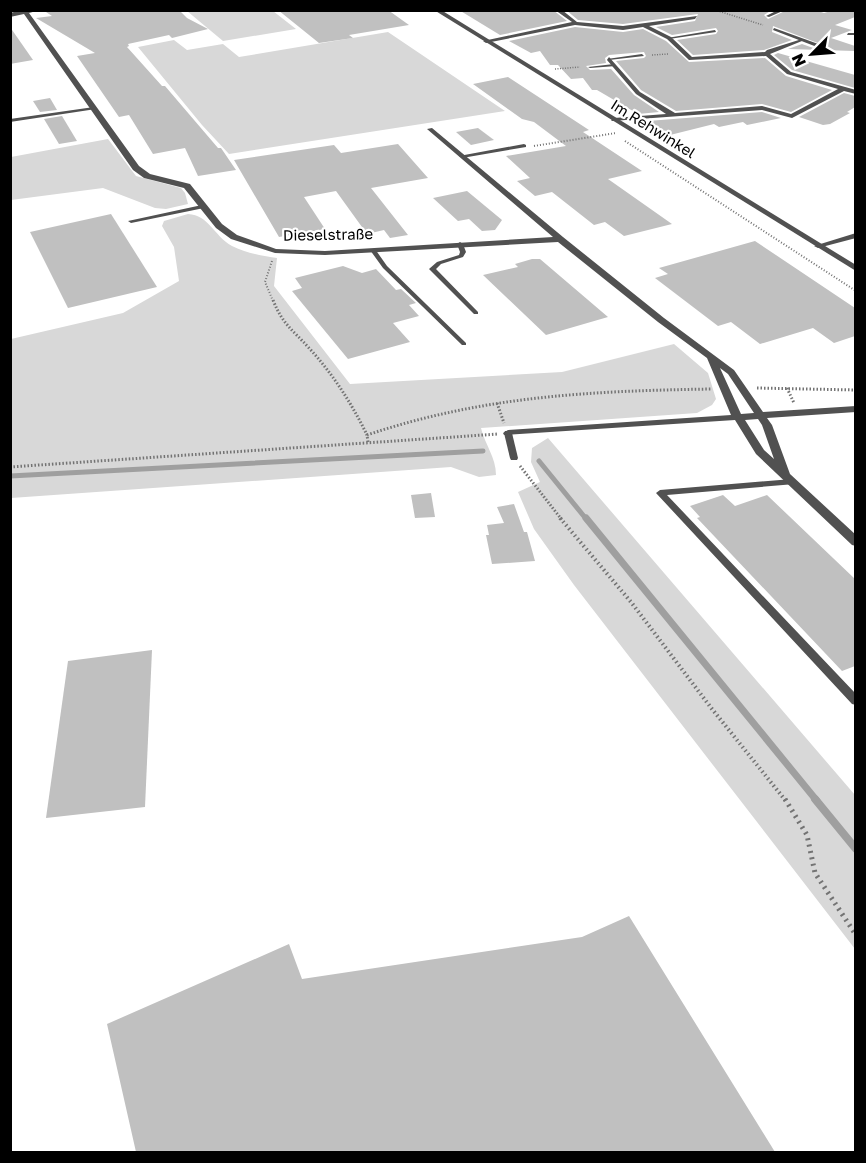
<svg xmlns="http://www.w3.org/2000/svg" width="866" height="1163" viewBox="0 0 866 1163" font-family="'Golos Text',sans-serif">
<rect width="100%" height="100%" fill="#fff"/>
<g fill="#d8d8d8">
<polygon points="187,11 273,11 296,29 223,41"/>
<polygon points="388,32 505,111 229,154 202,125 138,47 174,40 187,50 223,44 239,57"/>
<polygon points="108,139 136,176 181,188 185,193 188,204 166,209 155,208 103,188 11,200 11,157"/>
<path d="M 188,214 C 209,215 214,236 232,246 C 245,253 263,256 277,258 L 274,286 L 350,384 L 562,372 L 674,344 L 708,373 L 716,399 L 712,405 L 697,413 L 481,428 C 485,445 496,457 496,475 L 479,477 L 451,467 L 11,498 L 11,339 L 123,313 L 179,281 L 174,247 L 162,226 L 164,221 Z"/>
<polygon points="548,438 855,795 855,949 574,585 534,529 518,492 540,482 531,462 532,448"/>
</g>
<g fill="none" stroke-linecap="round" stroke-linejoin="round">
<g stroke="#9f9f9f" stroke-width="5">
<polyline points="539,461 587,520"/>
<polyline points="10,476 483,451"/>
</g>
<polyline stroke="#9f9f9f" stroke-width="7" points="586,518 817,801"/>
<polyline stroke="#9f9f9f" stroke-width="8" points="815,799 856,849"/>
</g>
<g fill="#c0c0c0">
<polygon points="43,10 179,10 187,18 208,29 172,38 169,35 128,44 129,46 127,47 162,86 165,86 218,148 221,148 236,170 198,176 185,148 153,154 129,115 119,117 77,56 95,53 36,18 52,16"/>
<polygon points="278,10 388,10 409,25 349,35 353,38 319,43"/>
<polygon points="459,10 553,10 567,21 500,35"/>
<polygon points="566,10 772,10 764,15 768,19 787,10 815,10 824,13 834,10 855,10 855,17 835,25 852,30 831,38 855,46 855,51 788,49 802,44 816,49 822,48 823,45 773,26 772,32 792,40 764,50 693,55 677,40 716,34 718,31 716,28 672,35 656,27 695,21 698,14 623,24 578,20"/>
<polygon points="10,27 33,60 10,64"/>
<polygon points="575,27 623,32 643,29 666,41 689,62 765,58 786,76 832,90 791,112 762,104 676,111 641,90 616,61 644,58 646,56 644,52 609,55 605,58 606,63 586,66 590,70 611,69 634,95 659,112 638,114 597,90 592,90 583,78 571,79 558,65 550,65 540,51 531,53 509,41"/>
<polygon points="778,53 855,75 855,88 792,70 774,55"/>
<polygon points="508,77 589,130 583,132 642,171 608,179 672,224 624,236 605,222 594,225 552,192 535,196 517,181 530,178 506,156 566,146 534,122 522,119 473,84"/>
<polygon points="844,93 855,96 855,107 847,112 850,113 830,124 823,125 799,117"/>
<polygon points="50,98 57,110 40,112 33,101"/>
<polygon points="762,112 781,118 747,125 743,122 719,127 714,124 670,135 648,121"/>
<polygon points="62,116 77,141 59,144 44,119"/>
<polygon points="478,128 494,140 471,145 456,132"/>
<polygon points="398,144 428,178 371,188 408,235 390,238 384,230 367,234 336,191 304,197 325,229 279,237 234,160 334,145 341,153"/>
<polygon points="467,191 502,220 495,230 482,231 469,219 458,221 433,198"/>
<polygon points="111,214 157,287 68,308 30,232"/>
<polygon points="755,241 855,308 855,336 834,343 813,328 760,344 731,322 718,326 655,278 668,274 659,268"/>
<polygon points="532,259 540,259 608,317 546,335 483,275 518,267 515,264"/>
<polygon points="343,266 362,273 376,269 396,290 401,289 416,303 409,305 419,316 393,323 410,342 348,359 292,291 302,288 295,278"/>
<polygon points="431,493 435,517 415,518 411,495"/>
<polygon points="723,495 735,506 767,495 855,579 855,666 842,671 697,518 700,517 690,506"/>
<polygon points="514,504 524,532 527,532 535,561 492,564 486,535 489,535 487,525 504,523 497,507"/>
<polygon points="152,650 145,807 46,818 68,661"/>
<polygon points="629,916 775,1152 136,1152 107,1024 289,944 302,979 582,937"/>
</g>
<g fill="none" stroke-linecap="round" stroke-linejoin="round">
<g stroke="#737373" stroke-width="1.5" stroke-dasharray="1 1.5" stroke-linecap="butt">
<polyline points="715,10 763,25"/>
<polyline points="652,55 668,54"/>
<polyline points="555,69 580,67"/>
</g>
<g stroke="#737373" stroke-width="2" stroke-dasharray="1 2" stroke-linecap="butt">
<polyline points="625,141 856,291"/>
<polyline points="534,146 616,133"/>
<polyline points="272,261 265,282 273,301"/>
</g>
<g stroke="#737373" stroke-width="3" stroke-dasharray="1.5 2" stroke-linecap="butt">
<path d="M 273,300 C 283,325 292,329 309,348 C 333,374 352,404 367,435"/>
<polyline points="757,388 856,390"/>
<polyline points="787,388 794,403"/>
<polyline points="497,403 504,423"/>
<path d="M 368,442 L 367,435 C 483,396 590,391 711,389"/>
<polyline points="520,466 562,520"/>
<polyline points="10,467 498,434"/>
</g>
<polyline stroke="#737373" stroke-width="4" stroke-dasharray="1.5 3" stroke-linecap="butt" points="560,518 631,602 712,709 786,801"/>
<polyline stroke="#737373" stroke-width="5" stroke-dasharray="2 4.5" stroke-linecap="butt" points="785,799 807,835 815,873 856,935"/>
<g fill="#515151" fill-rule="evenodd">
<polygon points="778,10 785,10 769,17 766,16"/>
<polygon points="774,28 821,45 821,46 817,47 773,30"/>
<polygon points="715,30 716,32 669,39 667,38"/>
<polygon points="848,33 856,33 856,35 847,35"/>
<polygon points="642,54 644,56 609,60 607,59"/>
<polygon points="614,64 616,66 590,68 588,67"/>
<polygon points="94,107 96,108 96,109 10,122 10,119"/>
<polygon points="524,144 526,145 526,147 462,158 459,156"/>
<polygon points="202,205 204,206 204,208 131,223 128,221"/>
<polygon points="460,242 463,244 466,252 463,257 441,264 436,269 478,312 478,314 474,314 429,269 437,262 459,255 460,252 457,244"/>
<polygon points="371,249 375,249 387,266 466,343 466,345 462,345 383,268 370,250"/>
<polygon points="505,431 511,431 512,433 518,458 517,460 511,460 510,458 504,433"/>
<polygon points="792,479 796,482 795,484 667,495 856,694 856,705 852,704 656,493 660,490"/>
</g>
<g fill="#515151" fill-rule="evenodd">
<path d="M 22,10 L 40,10 L 29,13 L 139,166 L 150,174 L 190,184 L 222,224 L 237,235 L 276,249 L 325,251 L 553,237 L 427,129 L 432,128 L 563,237 L 664,318 L 734,370 L 763,412 L 856,406 L 856,412 L 767,418 L 772,425 L 790,474 L 856,535 L 856,546 L 852,545 L 756,454 L 735,420 L 504,435 L 503,433 L 508,430 L 731,415 L 707,358 L 658,322 L 558,242 L 325,255 L 275,253 L 231,239 L 216,228 L 184,188 L 144,178 L 133,170 L 24,14 L 10,17 L 10,13 ZM 720,368 L 728,374 L 754,413 L 741,414 ZM 758,419 L 762,425 L 774,459 L 764,450 L 745,420 Z"/>
<polygon points="555,10 562,10 577,22 623,26 697,16 695,19 649,26 671,37 692,57 765,52 767,50 802,39 802,41 770,54 791,72 856,90 856,94 844,91 792,118 762,110 612,121 611,120 614,118 666,114 636,94 607,60 609,57 640,92 675,113 762,106 791,114 838,89 787,74 766,56 689,60 667,39 643,27 623,30 575,25 486,43 483,41 572,22"/>
<polygon points="856,233 856,238 818,248 814,246"/>
</g>
<polygon fill="#515151" fill-rule="evenodd" points="434,10 441,10 856,265 856,271"/>
</g>
<g text-anchor="middle" stroke-width="4.5" stroke-linejoin="round" paint-order="stroke">
<g font-size="15" fill="#000" stroke="#fff">
<text transform="translate(653 129) rotate(32)" y="5">Im Rehwinkel</text>
<text transform="translate(328 235) rotate(-1)" y="5">Dieselstraße</text>
</g>
</g>
<rect width="866" height="1163" fill="none" stroke="#000000" stroke-width="24"/>
<g transform="translate(812 54) rotate(245)" stroke="#ffffff" stroke-width="4.5" paint-order="stroke">
<path d="M0-4.5L10 22L0 15L-10 22Z" fill="#000000"/>
<text y="-9" font-size="16" font-weight="bold" text-anchor="middle" fill="#000000">N</text>
</g>
</svg>
